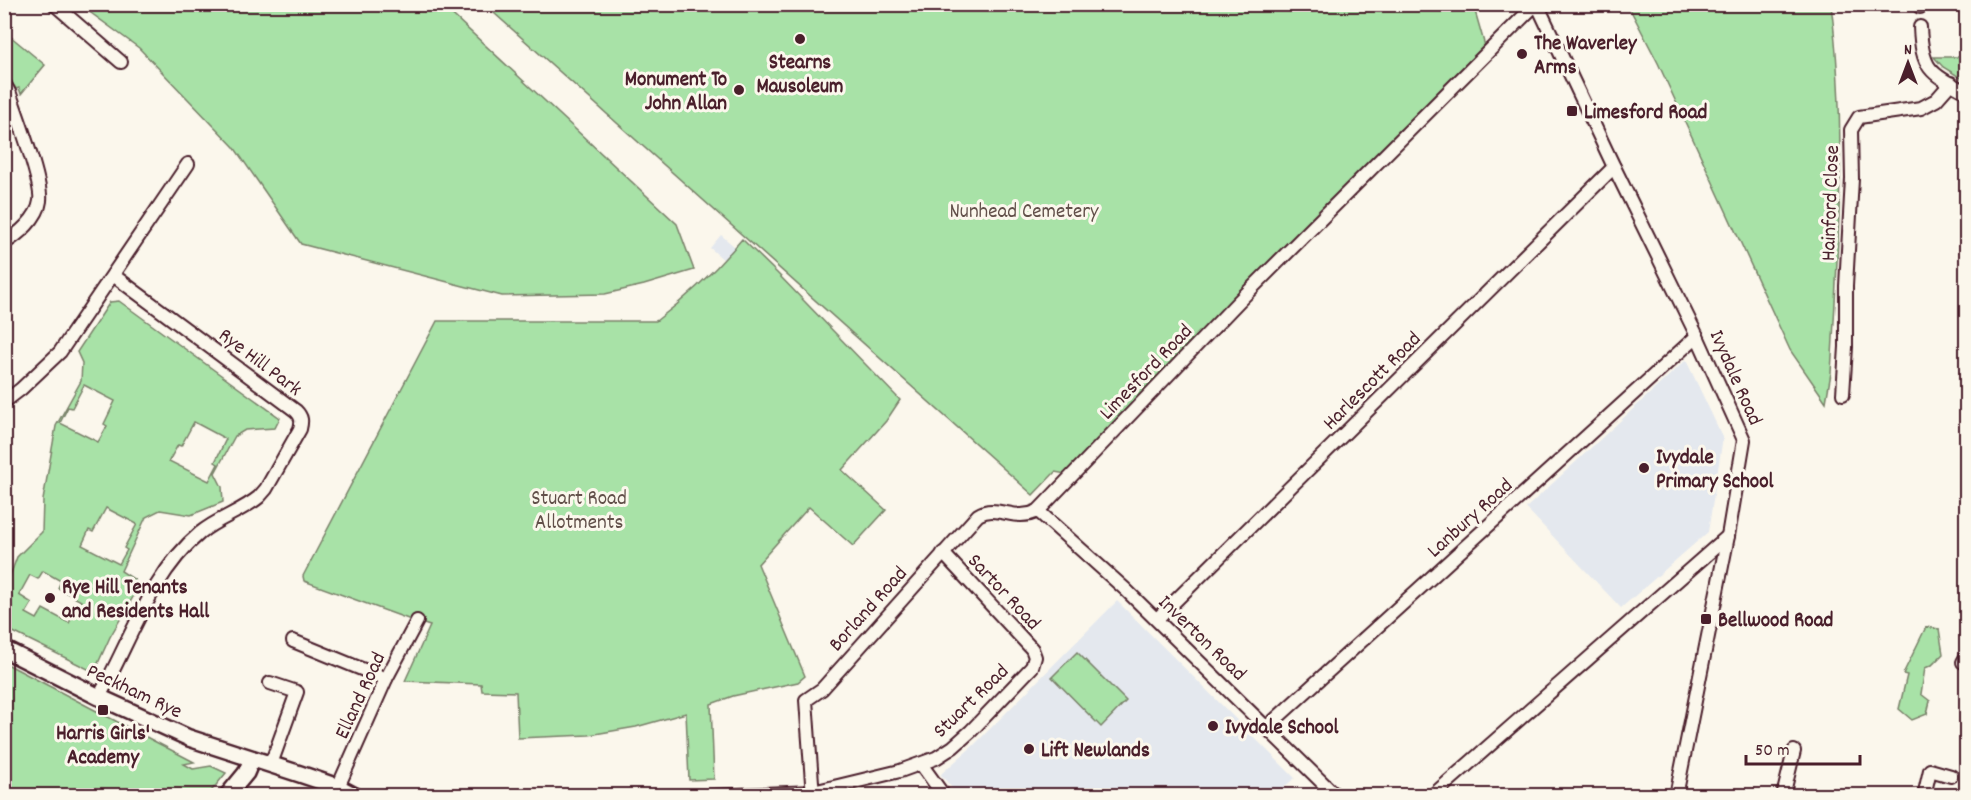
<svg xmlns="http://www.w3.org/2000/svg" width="1971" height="800" viewBox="0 0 1971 800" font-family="Dekko,sans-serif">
<rect width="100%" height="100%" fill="#fbf7ec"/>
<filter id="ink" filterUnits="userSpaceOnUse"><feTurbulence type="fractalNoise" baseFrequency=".0167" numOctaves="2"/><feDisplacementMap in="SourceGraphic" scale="12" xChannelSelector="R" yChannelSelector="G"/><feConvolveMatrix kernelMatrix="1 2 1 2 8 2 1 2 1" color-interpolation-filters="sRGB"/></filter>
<g filter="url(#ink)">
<g fill="#e4e8ee">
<polygon points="721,235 735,247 724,260 710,248"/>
<polygon points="1686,360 1723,438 1708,532 1621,608 1526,508"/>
<polygon points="1117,601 1295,778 1274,795 959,796 941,775 942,773 973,746"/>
</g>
<g fill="#a8e2a7" stroke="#798069" stroke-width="1.5" fill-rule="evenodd">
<polygon points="1473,4 1487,53 1263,283 1237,294 1233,312 1072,475 1055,472 1033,495 485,5"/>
<polygon points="80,5 442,5 677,224 694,270 644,285 605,294 502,296 301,244 234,147 139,48"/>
<path d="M 1628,5 L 1831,5 C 1847,127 1838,251 1831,373 L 1826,402 L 1790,350 L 1658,63 Z"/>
<polygon points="4,31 45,65 21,94 19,88 16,89 5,71"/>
<polygon points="1934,57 1966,57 1966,81 1943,67"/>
<path d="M 742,239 L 777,273 L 900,400 L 886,421 L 842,470 L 886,510 L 853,546 L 809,507 L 758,564 L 805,676 L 798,682 L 733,696 L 711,704 L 714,779 L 689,780 L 686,713 L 636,727 L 589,735 L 518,738 L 516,692 L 482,691 L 481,684 L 405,681 L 430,626 L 411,620 L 304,581 L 303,576 L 437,321 L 656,321 C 688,297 716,270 742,239 Z"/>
<path d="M 119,301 L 280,418 L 275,428 L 245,430 L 235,436 L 215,473 L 222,487 L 223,502 L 191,515 L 160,510 L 146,517 L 121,571 L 135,580 L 137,590 L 110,637 L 94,672 L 5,628 L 5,589 L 17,557 L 42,532 L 43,500 L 56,426 L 81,381 L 82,363 L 77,352 L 110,302 ZM 84,385 L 115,401 L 104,424 L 107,426 L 98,442 L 60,423 L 68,407 L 72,408 ZM 194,422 L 226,439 L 215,462 L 218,464 L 209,481 L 169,461 L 178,445 L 181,446 ZM 106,508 L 137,524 L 124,548 L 127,550 L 119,564 L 82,545 L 89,530 L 93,532 ZM 43,571 L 61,581 L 58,588 L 81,601 L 69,623 L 43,609 L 37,619 L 26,613 L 32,603 L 19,595 L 30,575 L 38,579 Z"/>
<polygon points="1926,627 1939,629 1943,654 1932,665 1925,668 1921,694 1930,701 1927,714 1912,720 1899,709 1907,675 1903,674"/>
<polygon points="1077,652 1126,701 1101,727 1052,677"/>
<polygon points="5,663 194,762 184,764 193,769 211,766 226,773 208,795 5,795"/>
</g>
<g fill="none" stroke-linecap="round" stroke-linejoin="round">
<g stroke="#4a1f2b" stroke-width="16">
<g id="minor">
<polyline points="54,4 121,62"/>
<polyline points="1537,4 1614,167 1697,336 1744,440 1728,536 1676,796"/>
<polyline points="1920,4 1920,7"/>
<path d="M 1920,27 C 1922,70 1930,73 1966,92"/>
<path d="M 4,83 L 10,94 C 17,115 43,184 40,201 C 38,218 18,235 4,243"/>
<polyline points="1843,394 1846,347 1846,286 1852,179 1851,130 1859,117 1921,108 1936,100 1951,83"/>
<polyline points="4,402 21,389 60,352 188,164"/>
<polyline points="1038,511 1125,589 1336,796"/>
<polyline points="1157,619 1614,167"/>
<polyline points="293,641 386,679"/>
<polyline points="1963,662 1966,657"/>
<polyline points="270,683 297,692 271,764"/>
<path d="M 99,697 C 130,642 151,574 200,533 C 218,518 241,512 259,497 L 266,489 L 300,429 C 302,421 302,417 296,411 L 113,275"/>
<polyline points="1267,727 1697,336"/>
<polyline points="921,764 944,796"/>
<polyline points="338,787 386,679 417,621"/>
<polyline points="712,796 813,792 900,771 936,758 953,747 971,731 1032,667 1035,657 1032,649 943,553"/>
<path d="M 813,796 L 806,700 L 822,689 L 978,515 C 997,503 1014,523 1038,511 L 1239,301 L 1536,4"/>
<polyline points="1432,796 1728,536"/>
<polyline points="1783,796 1794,751"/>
<polyline points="1924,796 1930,770 1951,776"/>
</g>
</g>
<g stroke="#4a1f2b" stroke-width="20">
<g id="tertiary">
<polyline points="4,649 99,697 189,738 300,774 338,787 355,796"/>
<polyline points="227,796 246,773 252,759"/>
</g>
</g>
<use href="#minor" stroke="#fbf7ec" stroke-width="12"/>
<use href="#tertiary" stroke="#fbf7ec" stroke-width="15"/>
</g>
</g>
<g fill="#4a1f2b" stroke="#fbf7ec" stroke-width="2">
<circle cx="800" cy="39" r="6"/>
<circle cx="1522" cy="54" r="6"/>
<circle cx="739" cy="90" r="6"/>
<rect x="1566" y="105" width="12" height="12" rx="3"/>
<circle cx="1644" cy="468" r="6"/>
<circle cx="50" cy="598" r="6"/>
<rect x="1700" y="613" width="12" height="12" rx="3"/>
<rect x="97" y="704" width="12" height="12" rx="3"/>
<circle cx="1213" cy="726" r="6"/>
<circle cx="1029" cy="749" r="6"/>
</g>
<g text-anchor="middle" stroke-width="6" stroke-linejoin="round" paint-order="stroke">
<g font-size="21" font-weight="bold" fill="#4a1f2b" stroke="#fbf7ec" text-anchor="start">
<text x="1534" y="49">The Waverley<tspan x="1534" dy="24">Arms</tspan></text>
<text x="800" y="68" text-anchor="middle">Stearns<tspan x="800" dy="24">Mausoleum</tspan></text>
<text x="727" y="85" text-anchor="end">Monument To<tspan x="727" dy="24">John Allan</tspan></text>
<text x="1584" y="118">Limesford Road</text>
<text x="1656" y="463">Ivydale<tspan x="1656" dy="24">Primary School</tspan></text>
<text x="62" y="593">Rye Hill Tenants<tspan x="62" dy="24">and Residents Hall</tspan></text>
<text x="1718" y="626">Bellwood Road</text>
<text x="1225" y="733">Ivydale School</text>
<text x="103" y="739" text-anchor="middle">Harris Girls'<tspan x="103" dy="24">Academy</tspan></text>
<text x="1041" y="756">Lift Newlands</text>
</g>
<g font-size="21" fill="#4a1f2b" stroke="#fbf7ec">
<text transform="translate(1829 203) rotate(-88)" y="7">Hainford Close</text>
<text transform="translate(261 361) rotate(37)" y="7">Rye Hill Park</text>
<text transform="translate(1145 371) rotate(-46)" y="7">Limesford Road</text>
<text transform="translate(1737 377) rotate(66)" y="7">Ivydale Road</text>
<text transform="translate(1371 380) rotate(-45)" y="7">Harlescott Road</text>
<text transform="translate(1469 517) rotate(-42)" y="7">Lanbury Road</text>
<text transform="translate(1005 591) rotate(47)" y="7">Sartor Road</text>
<text transform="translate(867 608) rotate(-48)" y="7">Borland Road</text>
<text transform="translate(1203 637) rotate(44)" y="7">Inverton Road</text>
<text transform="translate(135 690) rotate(25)" y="7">Peckham Rye</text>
<text transform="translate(359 695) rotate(-65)" y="7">Elland Road</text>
<text transform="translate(970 700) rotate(-44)" y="7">Stuart Road</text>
</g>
<g font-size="21" fill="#62504a" stroke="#fbf7ec">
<text x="1024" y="217">Nunhead Cemetery</text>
<text x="579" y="504">Stuart Road<tspan x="579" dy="24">Allotments</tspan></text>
</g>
</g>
<rect width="1971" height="800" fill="none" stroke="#fbf7ec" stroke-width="24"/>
<rect x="12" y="12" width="1947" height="776" fill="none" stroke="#4a1f2b" stroke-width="2" filter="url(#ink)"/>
<g transform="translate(1908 63)" stroke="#fbf7ec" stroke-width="4.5" paint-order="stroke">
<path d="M0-4.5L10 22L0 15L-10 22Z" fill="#4a1f2b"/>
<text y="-9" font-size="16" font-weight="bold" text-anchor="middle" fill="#4a1f2b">N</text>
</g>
<path d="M1746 755v9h114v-9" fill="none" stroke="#4a1f2b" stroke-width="3"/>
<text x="1755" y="755" font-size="18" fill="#4a1f2b" stroke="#fbf7ec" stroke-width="4.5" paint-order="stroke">50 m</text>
</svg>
